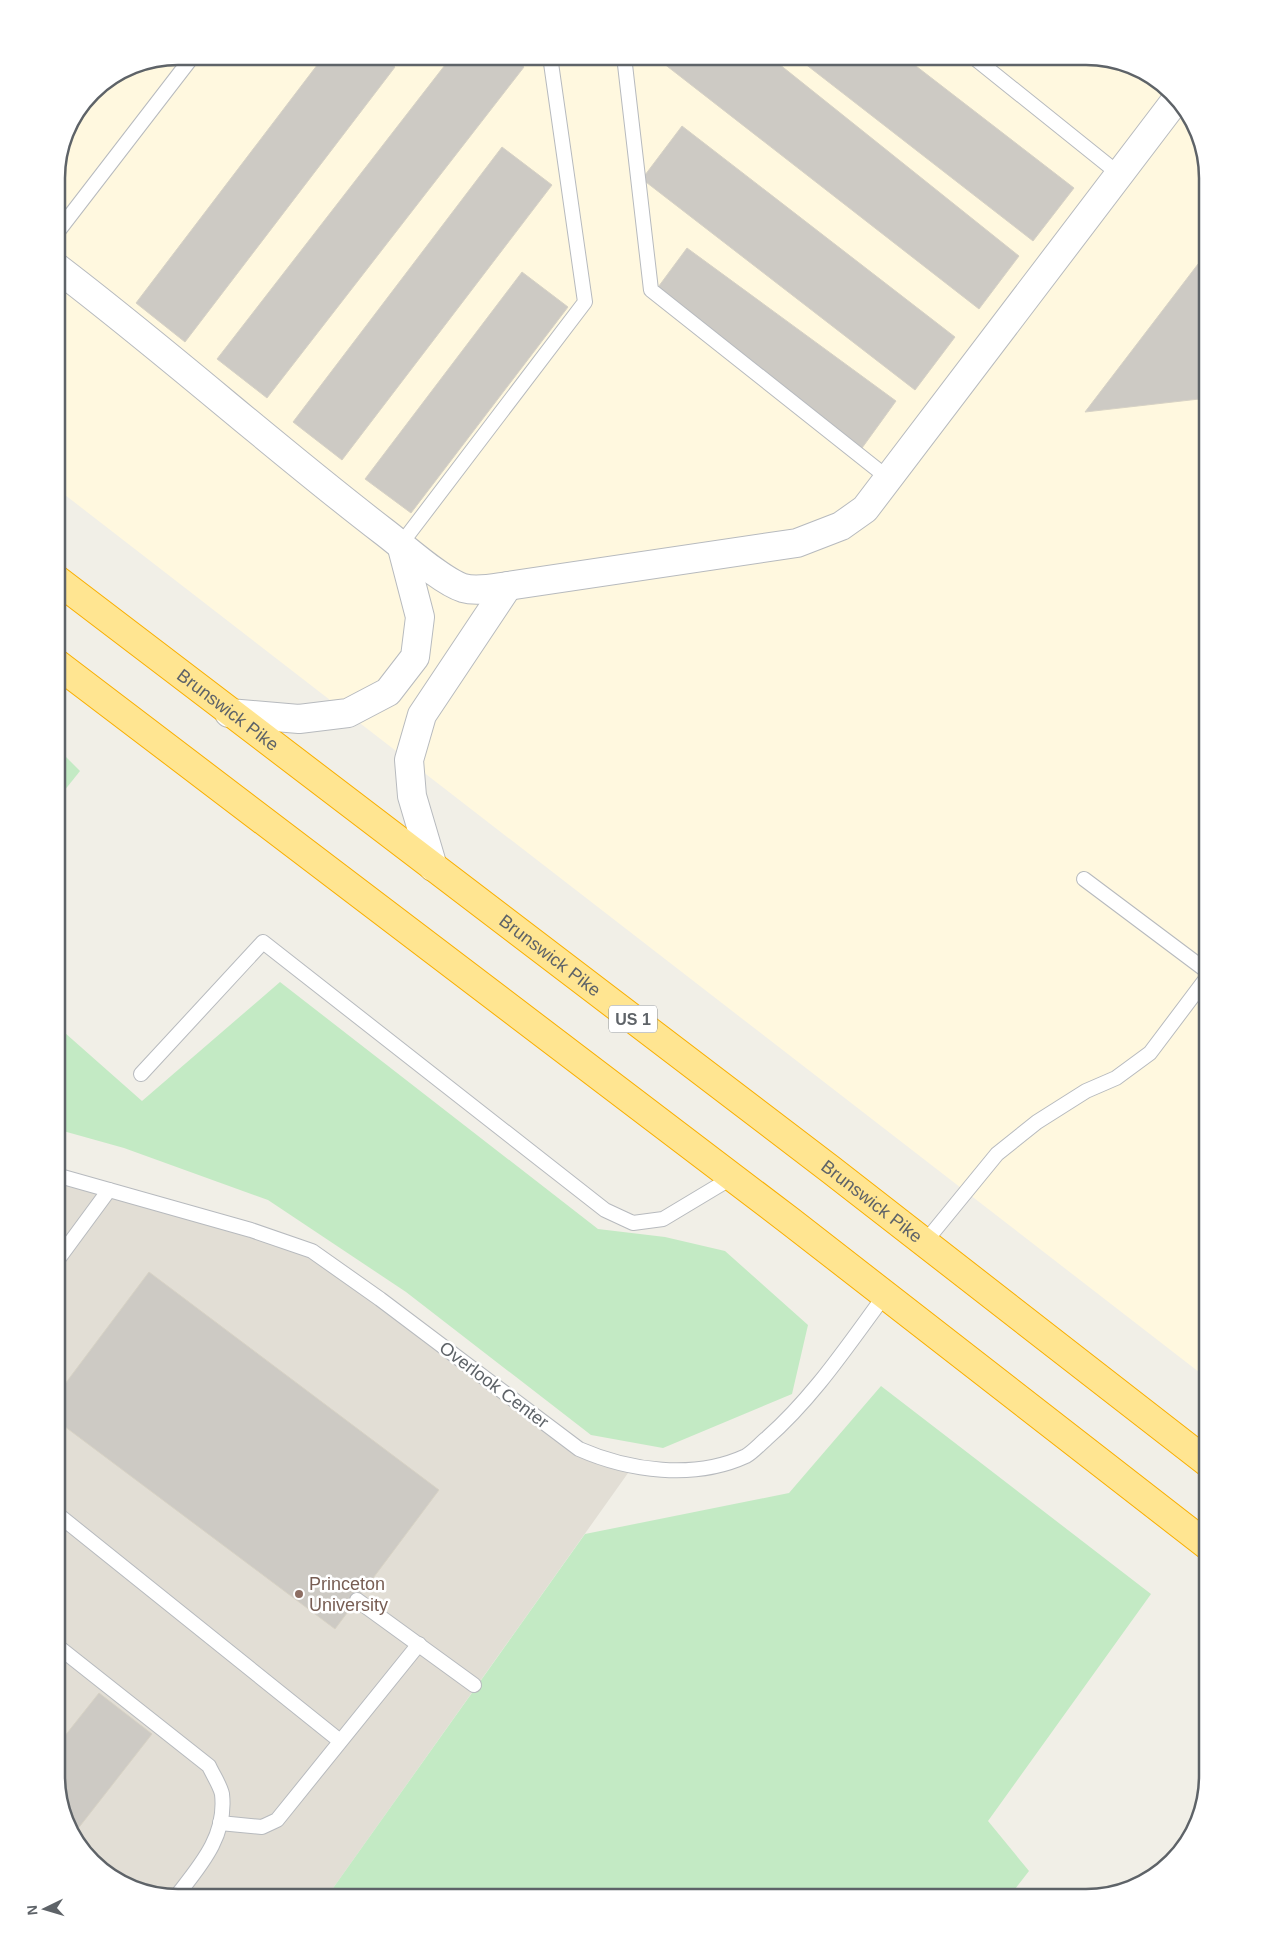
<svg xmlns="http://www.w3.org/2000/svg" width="1264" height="1954" viewBox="0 0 1264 1954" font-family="Helvetica,sans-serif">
<rect width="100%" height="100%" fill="#f1efe7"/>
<polygon fill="#fff8df" points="178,56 1094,57 1153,77 1195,124 1208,178 1208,1379 56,488 56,171 66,131 92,92 132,65"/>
<polygon fill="#e2ded5" points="56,1175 293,1243 579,1449 633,1466 326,1898 171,1898 111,1877 69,1830 56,1776"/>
<g fill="#c3eac4">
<polygon points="56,747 80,771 56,801"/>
<polygon points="280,982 598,1229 665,1237 725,1251 808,1325 792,1394 663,1448 591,1435 406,1292 268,1200 124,1148 56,1129 56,1025 142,1101"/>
<polygon points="881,1386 1151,1594 988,1821 1029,1871 1008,1898 326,1898 585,1534 789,1493"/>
</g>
<g fill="#cdcac4" stroke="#d7d2c5">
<polygon points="324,56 381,56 395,67 185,342 136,303"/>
<polygon points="452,56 510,56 524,67 267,398 217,359"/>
<polygon points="654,56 769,56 1019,256 979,309"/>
<polygon points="795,56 903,56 1074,188 1033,241"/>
<polygon points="682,126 955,337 915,390 642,179"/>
<polygon points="502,147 552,185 342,460 293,422"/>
<polygon points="687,248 896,401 862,448 653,294"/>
<polygon points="1208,251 1208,398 1085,412"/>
<polygon points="522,272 568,307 411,513 365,479"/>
<polygon points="149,1272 439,1490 335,1629 56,1420 56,1396"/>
<polygon points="56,1663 65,1671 56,1682"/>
<polygon points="99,1693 152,1734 73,1835 69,1830 56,1776 56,1747"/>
</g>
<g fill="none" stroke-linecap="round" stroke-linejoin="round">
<g stroke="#b7babe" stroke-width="16">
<g id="lane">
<polyline points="624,56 651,290 888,478"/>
<polyline points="972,56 1119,174"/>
<polyline points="56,234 193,56"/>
<polyline points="401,544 585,302 550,56"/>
<polyline points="1084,879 1208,972"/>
<polyline points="141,1074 263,942 605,1210 633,1223 663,1219 733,1177"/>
<path d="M 56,1175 L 251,1230 L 312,1251 L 380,1299 L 579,1449 C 629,1471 694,1480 746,1456 C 753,1452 760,1444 766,1439 C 813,1398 848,1345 885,1295"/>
<polyline points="925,1242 997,1154 1037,1122 1086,1091 1116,1078 1150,1053 1208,976"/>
<polyline points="56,1262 109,1190"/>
<polyline points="56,1513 340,1741"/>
<polyline points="357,1600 474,1685"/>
<path d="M 56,1645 L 209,1766 C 213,1775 220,1785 222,1794 C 227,1837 199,1867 175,1898"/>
<polyline points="220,1823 262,1827 277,1820 419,1644"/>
</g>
</g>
<g stroke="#b7babe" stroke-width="30">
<g id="street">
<path d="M 56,267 C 168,352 272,446 383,531 C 403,546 441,581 463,588 C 477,592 494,588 508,586 L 797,543 L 841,526 L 865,509 L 1175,101"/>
<polyline points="229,713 299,719 348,713 388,692 415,657 420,617 401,544"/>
<polyline points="433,867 412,796 409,760 422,715 508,586"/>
</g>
</g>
<g stroke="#f9af00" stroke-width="30">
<g id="highway">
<path id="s1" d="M 56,579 L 830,1169 L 1208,1463"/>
<polyline points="56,663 790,1221 1208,1546"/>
</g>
</g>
<use href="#lane" stroke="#fff" stroke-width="14"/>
<use href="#street" stroke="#fff" stroke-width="28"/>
<use href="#highway" stroke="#ffe591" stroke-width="28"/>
</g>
<circle fill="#8d6e63" stroke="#fff" stroke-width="2" cx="299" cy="1594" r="5"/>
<g text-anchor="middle" stroke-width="5" stroke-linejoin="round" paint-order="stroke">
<rect fill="#fff" stroke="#8e9295" stroke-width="1" x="609" y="1005.5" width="48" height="27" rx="4"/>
<g font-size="16" font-weight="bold" fill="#5e6368">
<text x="633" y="1025">US 1</text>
</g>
<g font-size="18" fill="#5e6368" stroke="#fff">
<text dy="6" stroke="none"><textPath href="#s1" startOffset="216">Brunswick Pike</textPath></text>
<text dy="6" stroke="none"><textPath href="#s1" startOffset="621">Brunswick Pike</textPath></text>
<text dy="6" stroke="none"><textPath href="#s1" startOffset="1026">Brunswick Pike</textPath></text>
<text transform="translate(494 1385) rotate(37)" y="6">Overlook Center</text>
</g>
<g font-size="18" fill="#785e54" stroke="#fff" text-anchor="start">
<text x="309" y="1590">Princeton<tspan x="309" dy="21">University</tspan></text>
</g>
</g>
<path d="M0 0H1264V1954H0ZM178 65H1086A113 113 0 0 1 1199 178V1776A113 113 0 0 1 1086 1889H178A113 113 0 0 1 65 1776V178A113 113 0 0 1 178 65Z" fill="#fff" fill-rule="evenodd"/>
<path fill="none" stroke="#5e6368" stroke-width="2.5" d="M178 65H1086A113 113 0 0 1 1199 178V1776A113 113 0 0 1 1086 1889H178A113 113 0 0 1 65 1776V178A113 113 0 0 1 178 65Z"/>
<g transform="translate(45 1909) rotate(265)" stroke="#ffffff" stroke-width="4" paint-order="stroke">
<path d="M0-4L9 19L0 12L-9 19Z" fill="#5e6368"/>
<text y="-8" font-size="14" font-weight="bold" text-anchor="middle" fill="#5e6368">N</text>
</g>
</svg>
